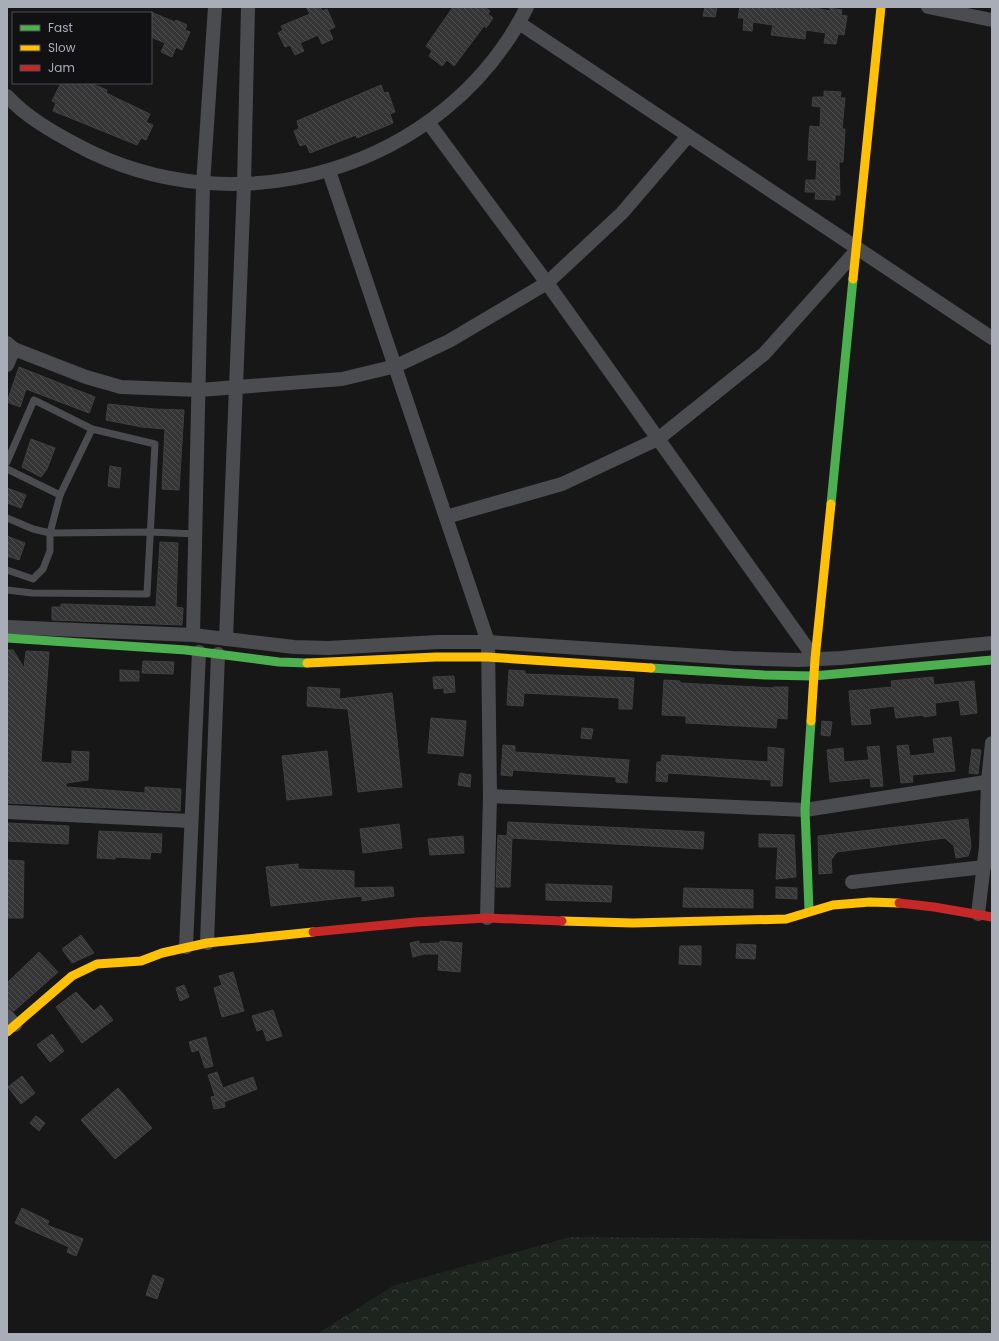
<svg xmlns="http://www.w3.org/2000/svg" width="999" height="1341" viewBox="0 0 999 1341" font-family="Poppins,sans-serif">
<defs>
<pattern id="forest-crowns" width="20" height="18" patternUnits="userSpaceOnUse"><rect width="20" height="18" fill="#1d241e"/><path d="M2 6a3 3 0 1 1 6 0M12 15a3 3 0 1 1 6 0" fill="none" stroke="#3b413d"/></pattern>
<pattern id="building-back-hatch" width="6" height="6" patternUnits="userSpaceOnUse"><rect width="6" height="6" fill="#353536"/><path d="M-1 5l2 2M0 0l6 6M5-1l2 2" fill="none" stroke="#4f5051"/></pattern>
</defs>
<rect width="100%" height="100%" fill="#171717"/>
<polygon fill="url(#forest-crowns)" points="570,1237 992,1241 992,1334 317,1334 393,1286"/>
<g fill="url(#building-back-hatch)" stroke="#3f4043">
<polygon points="306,7 320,7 322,11 327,9 335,27 329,30 333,39 322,44 318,35 300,43 304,51 295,55 290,45 285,47 278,33 283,30 281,26 310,14"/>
<polygon points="453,7 485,7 490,11 488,14 493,18 486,28 484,26 454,66 447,60 442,66 429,56 432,51 426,46"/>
<polygon points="705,7 717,7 715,17 703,16"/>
<polygon points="740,7 810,7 830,11 830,8 842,10 841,15 847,16 844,35 838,34 836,44 824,43 826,33 806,30 805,39 771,35 773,25 753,22 752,31 743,30 744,18 738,18"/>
<polygon points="151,12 175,22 176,20 187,25 185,30 190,32 182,50 176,47 172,57 161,52 165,43 151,37"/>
<polygon points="61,83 90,83 107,90 106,93 150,114 146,122 153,125 146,140 141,138 137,145 53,111 56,103 52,101"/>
<polygon points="381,85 384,93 388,92 395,112 390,114 393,123 357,138 356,135 310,153 306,144 300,146 294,131 299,129 297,121"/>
<polygon points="824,91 841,92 840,98 845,98 842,129 845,129 843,162 839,162 840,195 835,195 835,200 815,199 816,192 805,192 806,180 816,180 817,160 808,160 809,138 810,126 820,127 821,107 812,106 813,97 824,97"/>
<polygon points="19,367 95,397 89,413 26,389 20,407 7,402"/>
<polygon points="108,404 154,409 184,410 179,490 162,489 165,429 142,427 106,420"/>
<polygon points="31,439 55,448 47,469 41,477 22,467"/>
<polygon points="110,466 121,468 119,488 108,486"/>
<polygon points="7,488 26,495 21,508 7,503"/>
<polygon points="7,536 25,543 19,560 7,556"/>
<polygon points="160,542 178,543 176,607 183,608 182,625 52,620 52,607 61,607 61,604 156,607"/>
<polygon points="7,650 13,650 24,668 26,651 49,652 41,762 72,764 72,751 89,752 88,780 66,783 66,787 145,793 145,787 181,789 180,811 7,803"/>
<polygon points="143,661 174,662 173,674 142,673"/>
<polygon points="120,670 139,671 139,681 120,681"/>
<polygon points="509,670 525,671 525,674 634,678 632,709 619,709 619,698 524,693 523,706 507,705"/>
<polygon points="454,676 455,692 444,693 444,688 434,689 433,677"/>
<polygon points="933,677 934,685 974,681 977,713 961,715 959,700 935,703 936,715 924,717 924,715 896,718 894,706 869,709 871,724 852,725 849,691 892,687 891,681"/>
<polygon points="664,680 680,681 680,683 774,688 774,687 788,687 787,719 777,718 776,728 686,723 686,716 662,715"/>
<polygon points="308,687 340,689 339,699 392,693 402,787 358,792 348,709 307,706"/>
<polygon points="431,718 466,721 463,756 428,753"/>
<polygon points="822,721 832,722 830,736 821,735"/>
<polygon points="582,728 593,729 591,739 581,738"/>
<polygon points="951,737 955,771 912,775 913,782 901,783 897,746 908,745 910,756 935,753 933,739"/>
<polygon points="503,745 515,746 515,752 629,760 627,783 616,782 616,777 513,770 512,776 501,775"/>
<polygon points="879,746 883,786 871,787 870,778 830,782 827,750 843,748 844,762 869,760 867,747"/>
<polygon points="768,747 784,749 782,786 771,786 771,780 668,773 667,782 656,781 657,762 661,762 662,755 768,762"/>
<polygon points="972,749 981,750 978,774 969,773"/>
<polygon points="327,751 332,795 287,800 282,756"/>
<polygon points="460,773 471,775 470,787 458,785"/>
<polygon points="968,819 971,847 968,856 956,858 954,846 945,838 837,852 831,860 832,873 819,874 818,836"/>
<polygon points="508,822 704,832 703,849 512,838 510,887 496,887 498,835 507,836"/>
<polygon points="7,823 69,826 68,844 7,841"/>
<polygon points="399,824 402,848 363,853 360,829"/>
<polygon points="99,831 162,834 161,853 151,852 150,859 115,857 115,859 97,858"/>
<polygon points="759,834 794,835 796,877 776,879 778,847 759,847"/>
<polygon points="463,836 464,853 430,855 428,839"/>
<polygon points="7,860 24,861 23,918 7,918"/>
<polygon points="298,864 298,869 354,871 354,888 393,887 394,896 362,901 362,896 271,906 266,867"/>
<polygon points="546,884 612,886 611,902 546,900"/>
<polygon points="776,887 797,888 797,899 776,898"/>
<polygon points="684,888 753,890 753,908 683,907"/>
<polygon points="81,935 94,953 72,963 62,949"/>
<polygon points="419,941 419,944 440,943 440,941 462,943 460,972 438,970 439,954 424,954 413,957 410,943"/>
<polygon points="737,944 756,945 755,959 736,958"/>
<polygon points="680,946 701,946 701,965 679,964"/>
<polygon points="39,952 58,972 14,1011 8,1008 7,983"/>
<polygon points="233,972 244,1011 222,1017 214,988 222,985 219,976"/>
<polygon points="184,985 189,997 180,1001 176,988"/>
<polygon points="76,992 94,1011 101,1005 113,1020 82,1043 56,1007"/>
<polygon points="273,1010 282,1036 267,1041 263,1029 257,1031 252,1016"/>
<polygon points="52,1034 64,1051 50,1062 37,1045"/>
<polygon points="206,1037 213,1066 205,1068 199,1050 192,1052 189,1042"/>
<polygon points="217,1072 223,1088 253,1077 257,1089 224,1102 225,1107 214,1109 211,1097 215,1096 208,1075"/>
<polygon points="22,1076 35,1093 21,1104 8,1087"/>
<polygon points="118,1088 152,1128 115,1159 81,1120"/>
<polygon points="36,1116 45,1123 39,1131 30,1123"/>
<polygon points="22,1208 49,1221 47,1225 83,1239 76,1256 67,1252 69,1247 15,1223"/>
<polygon points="153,1275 164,1279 157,1299 146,1295"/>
</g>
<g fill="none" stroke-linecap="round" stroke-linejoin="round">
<g stroke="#4b4c50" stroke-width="7">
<polyline points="7,462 34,400 92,429 155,444 147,594 32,593 7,590"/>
<polyline points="7,469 60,495 50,533 50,551 43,569 33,579 7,570"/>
<polyline points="60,495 92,429"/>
<polyline points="7,518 33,529 50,533 150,532 196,534"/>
</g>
<g stroke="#4b4c50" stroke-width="14">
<polyline points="928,7 992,20"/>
<polyline points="519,23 992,338"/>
<path d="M 7,96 C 26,117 53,132 77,145 C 236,231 445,170 527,7"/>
<polyline points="428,122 547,283 815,659"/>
<polyline points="329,171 488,642 490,796 487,918"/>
<polyline points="7,343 14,349 86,377 121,387 199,390 342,379 396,366 449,341 547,283 622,213 688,136"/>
<polyline points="7,365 14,349"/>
<polyline points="446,517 562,484 658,439 764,354 857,250"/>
<polyline points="7,627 193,635 294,647 328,648 438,642 488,642 733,658 798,660 841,658 992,643"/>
<polyline points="193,635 203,184 215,7"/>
<polyline points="226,639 244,185 248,7"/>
<polyline points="490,796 805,810 992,781"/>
<polyline points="7,812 191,821"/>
<polyline points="852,882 984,867"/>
<polyline points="978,914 986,847 988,781 992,743"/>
<polyline points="207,943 218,654"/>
<polyline points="186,947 199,652"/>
<polyline points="7,1016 15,1025"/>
</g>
<g stroke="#4caf50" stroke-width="9">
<polyline points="831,504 853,279"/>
<polyline points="7,638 186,650 279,662 307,663"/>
<polyline points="651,668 764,675 813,676 992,660"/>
<polyline points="809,910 805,810 811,721"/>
</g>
<g stroke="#ffc107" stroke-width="9">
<polyline points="853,279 881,7"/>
<polyline points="307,663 436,657 487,657 651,668"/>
<polyline points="811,721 815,659 831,504"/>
<polyline points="562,921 633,923 786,919 833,905 870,902 899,903"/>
<polyline points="7,1032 72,976 97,964 141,961 162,953 207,943 313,932"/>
</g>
<g stroke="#c62828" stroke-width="9">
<polyline points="899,903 934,907 992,917"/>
<polyline points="313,932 416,922 487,918 562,921"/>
</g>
</g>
<rect width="999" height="1341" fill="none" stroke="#a8adb8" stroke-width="16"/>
<rect x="12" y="12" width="140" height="72" fill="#111113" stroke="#4d4f55"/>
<rect x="20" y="25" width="20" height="6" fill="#4caf50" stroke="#4d4f55"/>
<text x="48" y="32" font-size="12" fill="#a8adb8">Fast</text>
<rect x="20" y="45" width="20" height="6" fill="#ffc107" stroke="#4d4f55"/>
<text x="48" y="52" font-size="12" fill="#a8adb8">Slow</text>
<rect x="20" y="65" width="20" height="6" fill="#c62828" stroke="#4d4f55"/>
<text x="48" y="72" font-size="12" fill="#a8adb8">Jam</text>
</svg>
